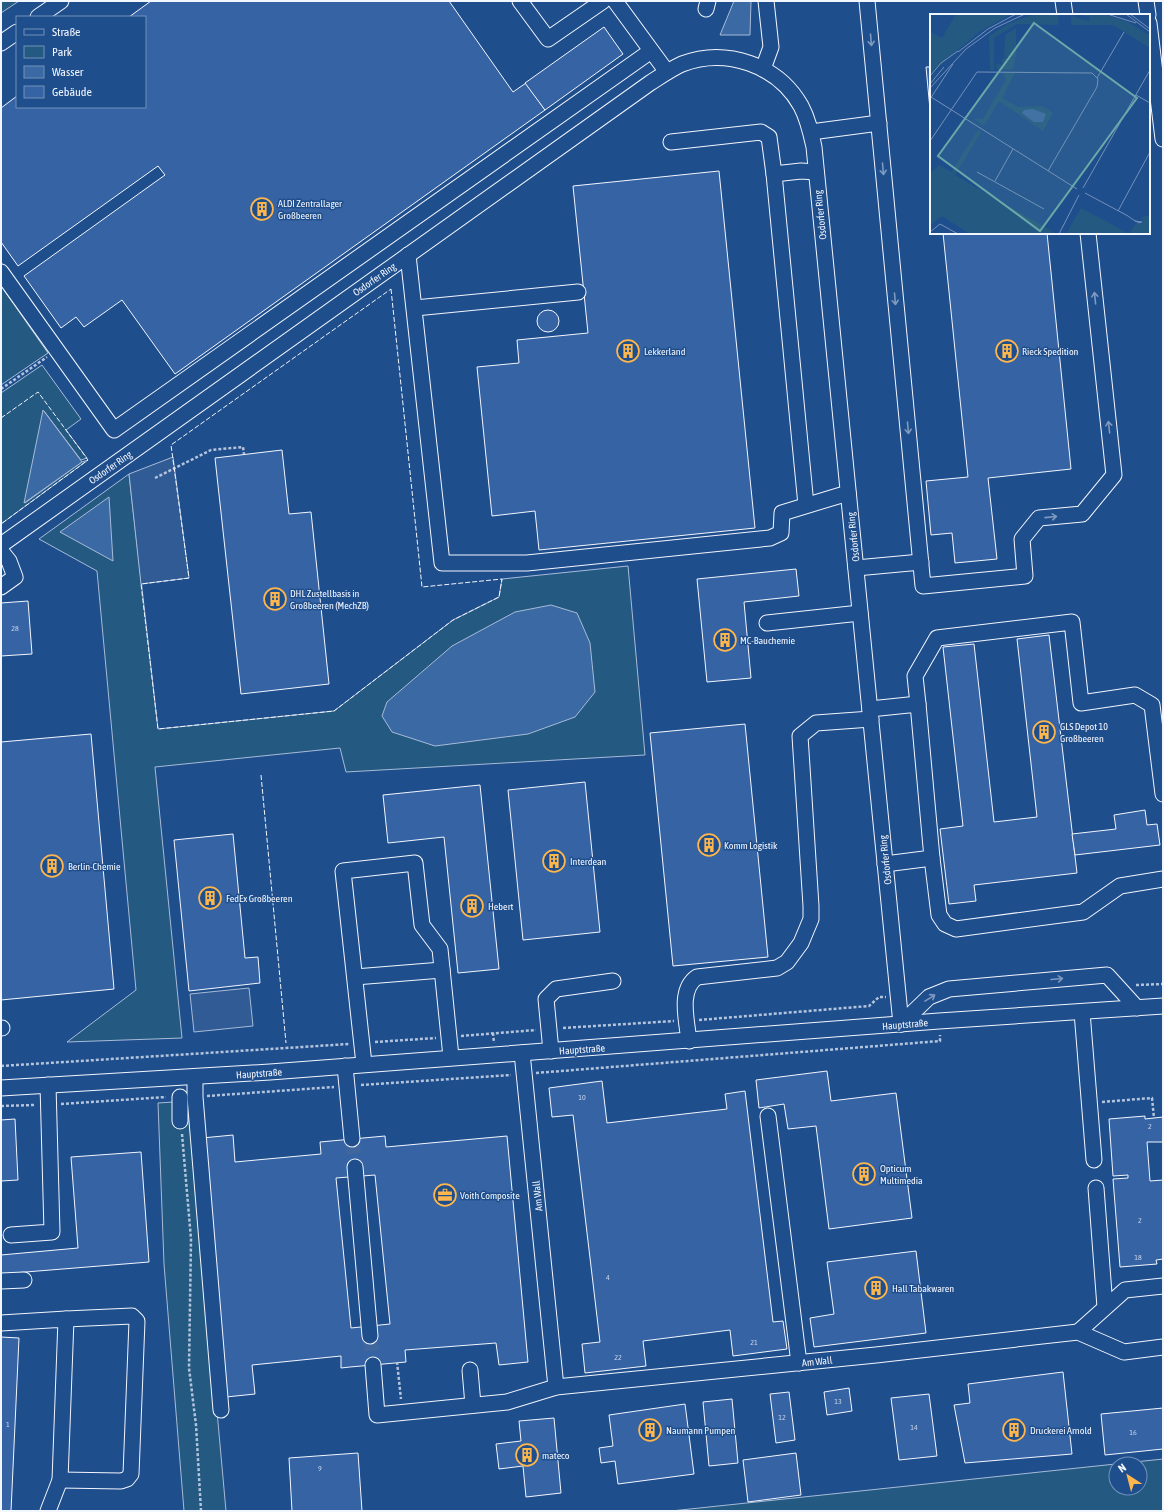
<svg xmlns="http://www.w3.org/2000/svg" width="1164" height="1512" viewBox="0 0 1164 1512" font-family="'Asap Condensed',sans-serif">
<rect width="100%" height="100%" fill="#1f4e8c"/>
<g fill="#245a82" stroke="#a8bbd7" fill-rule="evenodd">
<polygon points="1,1 19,1 1,13"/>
<polygon points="1,286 48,353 1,385"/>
<polygon points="42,365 81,419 66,430 87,458 81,460 44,411 25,503 82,462 88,460 1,524 1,393"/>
<polygon points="129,474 158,729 334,711 453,620 499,597 502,579 628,566 645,755 346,772 340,748 155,767 182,1038 67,1042 136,990 97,571 39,539"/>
<polygon points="189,1101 226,1511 184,1511 164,1264 158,1103"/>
<path d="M 1163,1459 L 1163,1511 L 671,1511 ZM 1116,1464 L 1140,1464 L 1140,1488 L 1116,1488 Z"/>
</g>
<g fill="#305b95" stroke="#a8bbd7">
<polygon points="173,457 189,578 141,584 129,474"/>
<polygon points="249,988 253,1026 194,1032 190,994"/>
</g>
<g fill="#3b69a3" stroke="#a8bbd7">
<polygon points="734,1 751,1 750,35 720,35"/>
<polygon points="43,410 82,462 24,503"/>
<polygon points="109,497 113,561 60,532"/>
<polygon points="551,605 577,613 590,643 595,692 575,717 528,734 435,746 392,732 382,716 387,702 452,646 515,612"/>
</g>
<g fill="#3563a3" stroke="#f2f6ff" fill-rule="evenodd">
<polygon points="151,1 449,1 513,92 526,83 545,110 175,374 122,300 84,327 76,317 61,328 24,276 165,175 158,166 18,266 1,242 1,108 17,96 17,107 145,107 145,17 129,17"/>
<polygon points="604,27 623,54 545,110 525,83"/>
<polygon points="926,67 931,67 931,120"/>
<polygon points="719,171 755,528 539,550 535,511 492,516 477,367 519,363 517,340 588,333 573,186"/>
<polygon points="943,233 1047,233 1071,469 988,478 997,559 955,563 952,533 931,535 926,481 968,477"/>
<circle cx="548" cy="321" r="11"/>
<polygon points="282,450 289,514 311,512 329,684 241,694 215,458"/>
<polygon points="796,569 799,596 744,602 751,678 707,682 697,579"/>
<polygon points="28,601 32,654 1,656 1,603"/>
<polygon points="1049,635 1077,873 974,885 976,901 949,904 940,829 963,826 943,647 974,644 994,822 1037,817 1017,639"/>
<polygon points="745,724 768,957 673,966 650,733"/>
<polygon points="91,734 114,989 1,1000 1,742"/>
<polygon points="585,782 600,932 523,940 508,790"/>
<polygon points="480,785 499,969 458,973 444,837 388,843 383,795"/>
<polygon points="1145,810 1147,825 1157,824 1160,845 1075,855 1072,834 1116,829 1114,815"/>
<polygon points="233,834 245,958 258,957 260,983 189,991 174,840"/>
<polygon points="827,1071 831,1101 896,1093 912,1218 829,1229 816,1126 788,1129 784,1104 759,1108 756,1080"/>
<polygon points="602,1081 607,1123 727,1109 725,1094 745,1091 773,1322 783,1321 787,1349 733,1356 730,1330 643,1341 646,1366 585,1373 582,1344 600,1342 573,1115 552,1117 549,1088"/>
<polygon points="1145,1116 1145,1119 1163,1117 1163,1142 1147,1142 1150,1181 1163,1180 1163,1259 1156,1260 1157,1264 1120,1267 1113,1179 1128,1178 1128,1175 1113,1176 1109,1119"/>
<polygon points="15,1119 18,1180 1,1181 1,1120"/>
<path d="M 233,1135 L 235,1162 L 321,1154 L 320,1142 L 385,1136 L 386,1147 L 507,1136 L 528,1362 L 499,1365 L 496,1343 L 405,1350 L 406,1362 L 350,1367 L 341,1368 L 341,1356 L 252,1365 L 255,1394 L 226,1397 L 202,1138 ZM 375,1175 L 390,1324 L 351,1328 L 336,1178 Z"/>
<polygon points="141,1152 149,1262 1,1274 1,1255 78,1248 71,1157"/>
<polygon points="916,1251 926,1333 814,1347 810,1318 834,1314 827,1262"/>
<polygon points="1,1337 19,1338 11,1511 1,1511"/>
<polygon points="1063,1372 1072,1454 965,1463 954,1405 970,1403 968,1384"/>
<polygon points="849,1388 852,1411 827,1415 824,1392"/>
<polygon points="789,1392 795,1440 776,1443 770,1394"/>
<polygon points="929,1394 937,1456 899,1460 891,1398"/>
<polygon points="732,1399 738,1463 709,1466 703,1402"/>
<polygon points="685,1404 694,1474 618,1484 615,1461 601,1463 599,1448 613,1446 609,1415"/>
<polygon points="1163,1408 1163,1449 1105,1455 1101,1414"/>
<polygon points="554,1418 561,1493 526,1497 523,1466 499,1469 496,1444 521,1441 519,1421"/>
<polygon points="358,1453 362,1511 292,1511 289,1458"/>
<polygon points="796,1453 801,1495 748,1502 743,1460"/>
</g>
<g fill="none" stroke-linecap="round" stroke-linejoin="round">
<g stroke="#3f679d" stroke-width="15" stroke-dasharray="15 8" stroke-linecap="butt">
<polyline points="352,1139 355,1167"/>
<polyline points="370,1336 373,1365"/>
</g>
<g stroke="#f2f6ff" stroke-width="17">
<g id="minor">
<polyline points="520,1 548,39 603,1"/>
<polyline points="615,1 667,72"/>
<polyline points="867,1 923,586 1025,576 1022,539 1039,518 1082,514 1114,475 1088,233"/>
<polyline points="1063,1 1065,15"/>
<polyline points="1146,1 1148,15"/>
<polyline points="706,9 708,1"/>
<polyline points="38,17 61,1"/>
<polyline points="1149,23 1163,139"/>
<polyline points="1,43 17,32"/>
<polyline points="763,69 771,47 766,1"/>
<polyline points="811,132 879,123"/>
<polyline points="671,142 761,132 769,137 774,174"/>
<polyline points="408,255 442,563 527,563 770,538 781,533 782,513 848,493"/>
<polyline points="1,272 114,430 651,51"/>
<polyline points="415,308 578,292"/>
<polyline points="806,505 774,174 801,171 816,172"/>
<path d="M 1,545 L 650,83 C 661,76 671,69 682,64 C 726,47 778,65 801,106 C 808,119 811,133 814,147 L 901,1024"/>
<polyline points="1,551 9,561 15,577 1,587"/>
<polyline points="856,568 921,562"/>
<polyline points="767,623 860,613"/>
<polyline points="918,704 915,676 937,638 1072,622 1081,703 1135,695 1152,705 1163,794"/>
<polyline points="870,709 918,704 932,858 885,864"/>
<polyline points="932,858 939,915 945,924 956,929 1083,912 1120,886 1163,879"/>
<polyline points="355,977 442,970"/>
<polyline points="1082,1012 1094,1160"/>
<polyline points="901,1024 929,997 949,989 1107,975 1137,1008"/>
<polyline points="1,1028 2,1028"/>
<path d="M 689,1041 C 687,1021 678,990 697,977 L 777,968 L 787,962 L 801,943 L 811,919 L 811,906 L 800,736 L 816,723 L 871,719"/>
<polyline points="551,1051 546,999 556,989 613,981"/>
<polyline points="522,1053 556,1387"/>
<polyline points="364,1064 343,871 415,863 422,925 440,949 451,1057"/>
<polyline points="345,1066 352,1139"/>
<polyline points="195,1077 195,1097 221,1410"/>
<polyline points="1,1088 270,1072 939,1021 1163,1006"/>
<polyline points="180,1097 180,1121"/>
<polyline points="768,1116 799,1363"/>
<polyline points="355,1167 370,1336"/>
<polyline points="1096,1188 1105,1307"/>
<polyline points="11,1235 52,1232 48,1085"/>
<polyline points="1,1281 24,1280"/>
<polyline points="1,1323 66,1319 60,1480 48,1511"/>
<polyline points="1078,1332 1125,1290 1163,1286"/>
<polyline points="373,1365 377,1415 507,1402 556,1387 876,1355 1078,1332 1124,1352 1163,1347"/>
<polyline points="470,1370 473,1405"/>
<polyline points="60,1480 121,1481 127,1479 131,1474 137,1321 132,1316 66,1319"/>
</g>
</g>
<g stroke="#b3c4dc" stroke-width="2.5" stroke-dasharray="3 2" stroke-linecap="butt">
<polyline points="1,389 47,357"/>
<polyline points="155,478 211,450 243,447 244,454"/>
<polyline points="1136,985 1163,984"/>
<polyline points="699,1020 869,1006 879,997 886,997"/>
<polyline points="563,1028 674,1021"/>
<polyline points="493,1033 494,1043"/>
<polyline points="461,1036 536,1030"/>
<polyline points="375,1042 436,1038"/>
<polyline points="1,1066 349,1044"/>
<polyline points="536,1073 940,1041 940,1035"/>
<polyline points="361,1085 511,1075"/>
<polyline points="207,1096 334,1087"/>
<polyline points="1102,1102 1152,1098 1154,1118"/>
<polyline points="61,1104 166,1097"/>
<polyline points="1,1106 34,1105"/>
<polyline points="182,1134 191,1239 189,1368 196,1425 201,1511"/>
<polyline points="397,1362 401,1399"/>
</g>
<use href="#minor" stroke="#1f4e8c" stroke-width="15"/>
<g stroke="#f2f6ff" stroke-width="1" stroke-dasharray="5 2" stroke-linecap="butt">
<polygon points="391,289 422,587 502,579 499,597 453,620 334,711 158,729 141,584 189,578 171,445"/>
<polyline points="1,418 38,392 88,460 1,524"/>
<polyline points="261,775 286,1043"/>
</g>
</g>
<defs><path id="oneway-shaft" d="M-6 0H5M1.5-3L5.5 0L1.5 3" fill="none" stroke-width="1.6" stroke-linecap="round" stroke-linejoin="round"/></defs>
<g stroke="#7e9ac0">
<use href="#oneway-shaft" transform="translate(871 40) rotate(85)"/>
<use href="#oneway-shaft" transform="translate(883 169) rotate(85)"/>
<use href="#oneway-shaft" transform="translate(1095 298) rotate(-96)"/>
<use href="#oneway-shaft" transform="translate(895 299) rotate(85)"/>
<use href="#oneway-shaft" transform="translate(1109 427) rotate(-96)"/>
<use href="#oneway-shaft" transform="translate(908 428) rotate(85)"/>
<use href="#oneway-shaft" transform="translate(1051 517) rotate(-6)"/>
<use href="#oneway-shaft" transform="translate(1057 979) rotate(-5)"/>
<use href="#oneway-shaft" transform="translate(930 998) rotate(-32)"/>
</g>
<defs>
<g id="building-ring" transform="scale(1.15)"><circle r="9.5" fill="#1f4e8c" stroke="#ffb74d" stroke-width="1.5"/><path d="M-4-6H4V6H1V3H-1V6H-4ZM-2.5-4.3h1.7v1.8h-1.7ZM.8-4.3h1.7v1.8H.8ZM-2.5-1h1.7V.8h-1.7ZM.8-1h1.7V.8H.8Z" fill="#ffb74d"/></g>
<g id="office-ring" transform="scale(1.15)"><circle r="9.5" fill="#1f4e8c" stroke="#ffb74d" stroke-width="1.5"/><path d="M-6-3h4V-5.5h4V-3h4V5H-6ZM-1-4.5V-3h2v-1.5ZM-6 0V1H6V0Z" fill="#ffb74d"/></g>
</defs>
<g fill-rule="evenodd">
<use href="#building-ring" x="262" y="209"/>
<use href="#building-ring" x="628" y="351"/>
<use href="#building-ring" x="1007" y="351"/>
<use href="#building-ring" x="275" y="599"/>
<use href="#building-ring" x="725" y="640"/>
<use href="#building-ring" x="1044" y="732"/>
<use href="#building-ring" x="709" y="845"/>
<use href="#building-ring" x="554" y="861"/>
<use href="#building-ring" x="52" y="866"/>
<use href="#building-ring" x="210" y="898"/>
<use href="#building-ring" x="472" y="906"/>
<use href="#building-ring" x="864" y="1174"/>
<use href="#office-ring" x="445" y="1195"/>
<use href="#building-ring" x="876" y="1288"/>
<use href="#building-ring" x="650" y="1430"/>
<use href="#building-ring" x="1014" y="1430"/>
<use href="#building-ring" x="527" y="1455"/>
</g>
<g text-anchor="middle" stroke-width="3" stroke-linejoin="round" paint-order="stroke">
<g font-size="8" fill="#c3d1e8">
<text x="15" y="631">28</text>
<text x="582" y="1100">10</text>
<text x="1150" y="1129">2</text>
<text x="1140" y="1223">2</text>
<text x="1138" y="1260">18</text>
<text x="608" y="1280">4</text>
<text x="754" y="1345">21</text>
<text x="618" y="1360">22</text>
<text x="838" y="1404">13</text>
<text x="782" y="1420">12</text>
<text x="8" y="1427">1</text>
<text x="914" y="1430">14</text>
<text x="1133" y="1435">16</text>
<text x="320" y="1471">9</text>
</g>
<g font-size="10" fill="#f2f6ff" stroke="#1f4e8c" text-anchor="start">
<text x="278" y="207">ALDI Zentrallager<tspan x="278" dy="12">Großbeeren</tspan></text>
<text x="644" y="355">Lekkerland</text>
<text x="1022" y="355">Rieck Spedition</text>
<text x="290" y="597">DHL Zustellbasis in<tspan x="290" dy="12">Großbeeren (MechZB)</tspan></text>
<text x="740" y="644">MC-Bauchemie</text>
<text x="1060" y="730">GLS Depot 10<tspan x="1060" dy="12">Großbeeren</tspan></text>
<text x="724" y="849">Komm Logistik</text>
<text x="570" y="865">Interdean</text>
<text x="68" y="870">Berlin-Chemie</text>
<text x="226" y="902">FedEx Großbeeren</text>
<text x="488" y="910">Hebert</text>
<text x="880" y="1172">Opticum<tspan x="880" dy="12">Multimedia</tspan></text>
<text x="460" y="1199">Voith Composite</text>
<text x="892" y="1292">Hall Tabakwaren</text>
<text x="666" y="1434">Naumann Pumpen</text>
<text x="1030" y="1434">Druckerei Arnold</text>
<text x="542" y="1459">mateco</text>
</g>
<g font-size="10" fill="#f2f6ff" stroke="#1f4e8c">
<text transform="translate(820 215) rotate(-96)" y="4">Osdorfer Ring</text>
<text transform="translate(374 279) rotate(-35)" y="4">Osdorfer Ring</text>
<text transform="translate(110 467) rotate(-35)" y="4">Osdorfer Ring</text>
<text transform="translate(853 537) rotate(-96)" y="4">Osdorfer Ring</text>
<text transform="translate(885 860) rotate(-96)" y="4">Osdorfer Ring</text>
<text transform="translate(905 1024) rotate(-5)" y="4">Hauptstraße</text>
<text transform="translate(582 1049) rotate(-4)" y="4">Hauptstraße</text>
<text transform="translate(259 1073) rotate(-4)" y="4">Hauptstraße</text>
<text transform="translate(537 1196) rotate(-96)" y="4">Am Wall</text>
<text transform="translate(817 1361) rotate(-6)" y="4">Am Wall</text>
</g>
</g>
<g transform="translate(930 14)">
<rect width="220" height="220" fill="#1f4e8c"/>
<path d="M 26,0 L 81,0 L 49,18 L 0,60 L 0,18 L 12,24 ZM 105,0 L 143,0 L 144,3 L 159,7 L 160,3 L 149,0 L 176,1 L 198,8 L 219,21 L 220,34 L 183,11 L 141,11 L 141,1 L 129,1 L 128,11 L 87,10 L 64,24 L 64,56 L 60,56 L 59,22 L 80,9 ZM 86,14 L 86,43 L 74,43 L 75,21 ZM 74,44 L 85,44 L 83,55 L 67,56 L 66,49 L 73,51 L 71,46 ZM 73,59 L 85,59 L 72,84 L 88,93 L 112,92 L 123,99 L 113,117 L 69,87 L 54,112 L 44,105 L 53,105 L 76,66 ZM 48,116 L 51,118 L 25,161 L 127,220 L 40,220 L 12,202 L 0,211 L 0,160 L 9,151 L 21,158 ZM 151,194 L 185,212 L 199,220 L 136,220 ZM 220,201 L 220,220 L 199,220 L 206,209 L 212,210 L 213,207 L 211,204 Z" fill="#245a82"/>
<path d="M 103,95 L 116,100 L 113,108 L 104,108 L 92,99 L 94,96 Z" fill="#3b69a3"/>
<path fill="none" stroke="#7391ba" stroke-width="1" d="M 177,0 L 206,9M 196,0 L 220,18M 200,0 L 220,15M 28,38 L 58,15 L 86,0M 0,62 L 11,49 L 28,37M 167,64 L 194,18M 0,70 L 14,53M 0,74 L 36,35 L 65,14 L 95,0M 206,81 L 220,89M 1,83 L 147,175M 0,85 L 23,50M 0,127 L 47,58 L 162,59 L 168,65 L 167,73 L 118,157M 47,158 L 114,195M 65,167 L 83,135M 153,174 L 220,56M 155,179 L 198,202 L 202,205 L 209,209 L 212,208 L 205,207M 188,197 L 220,138M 0,218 L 10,210 L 28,220M 129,220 L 149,181"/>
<path fill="#6aa9a8" fill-opacity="0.15" stroke="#6aa9a8" stroke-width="2" d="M 104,9 L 207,84 L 110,217 L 8,142 Z"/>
<rect width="220" height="220" fill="none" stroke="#f2f6ff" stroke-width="2"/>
</g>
<rect width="1164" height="1512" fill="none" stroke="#f2f6ff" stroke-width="4"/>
<rect x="16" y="16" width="130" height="92" fill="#1f4e8c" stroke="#7391ba"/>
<rect x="24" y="29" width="20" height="6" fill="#1f4e8c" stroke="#7391ba"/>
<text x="52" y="36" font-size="12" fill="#f2f6ff">Straße</text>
<rect x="24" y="46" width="20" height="12" fill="#245a82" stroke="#7391ba"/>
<text x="52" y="56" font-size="12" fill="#f2f6ff">Park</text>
<rect x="24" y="66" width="20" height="12" fill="#3b69a3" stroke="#7391ba"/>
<text x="52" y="76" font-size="12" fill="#f2f6ff">Wasser</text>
<rect x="24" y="86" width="20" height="12" fill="#3563a3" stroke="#7391ba"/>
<text x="52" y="96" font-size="12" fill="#f2f6ff">Gebäude</text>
<g transform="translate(1128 1476) rotate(324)"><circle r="19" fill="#1f4e8c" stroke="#7391ba"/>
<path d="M0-3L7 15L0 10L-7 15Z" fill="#ffb74d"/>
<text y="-6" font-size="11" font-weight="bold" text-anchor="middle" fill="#f2f6ff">N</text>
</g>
</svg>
